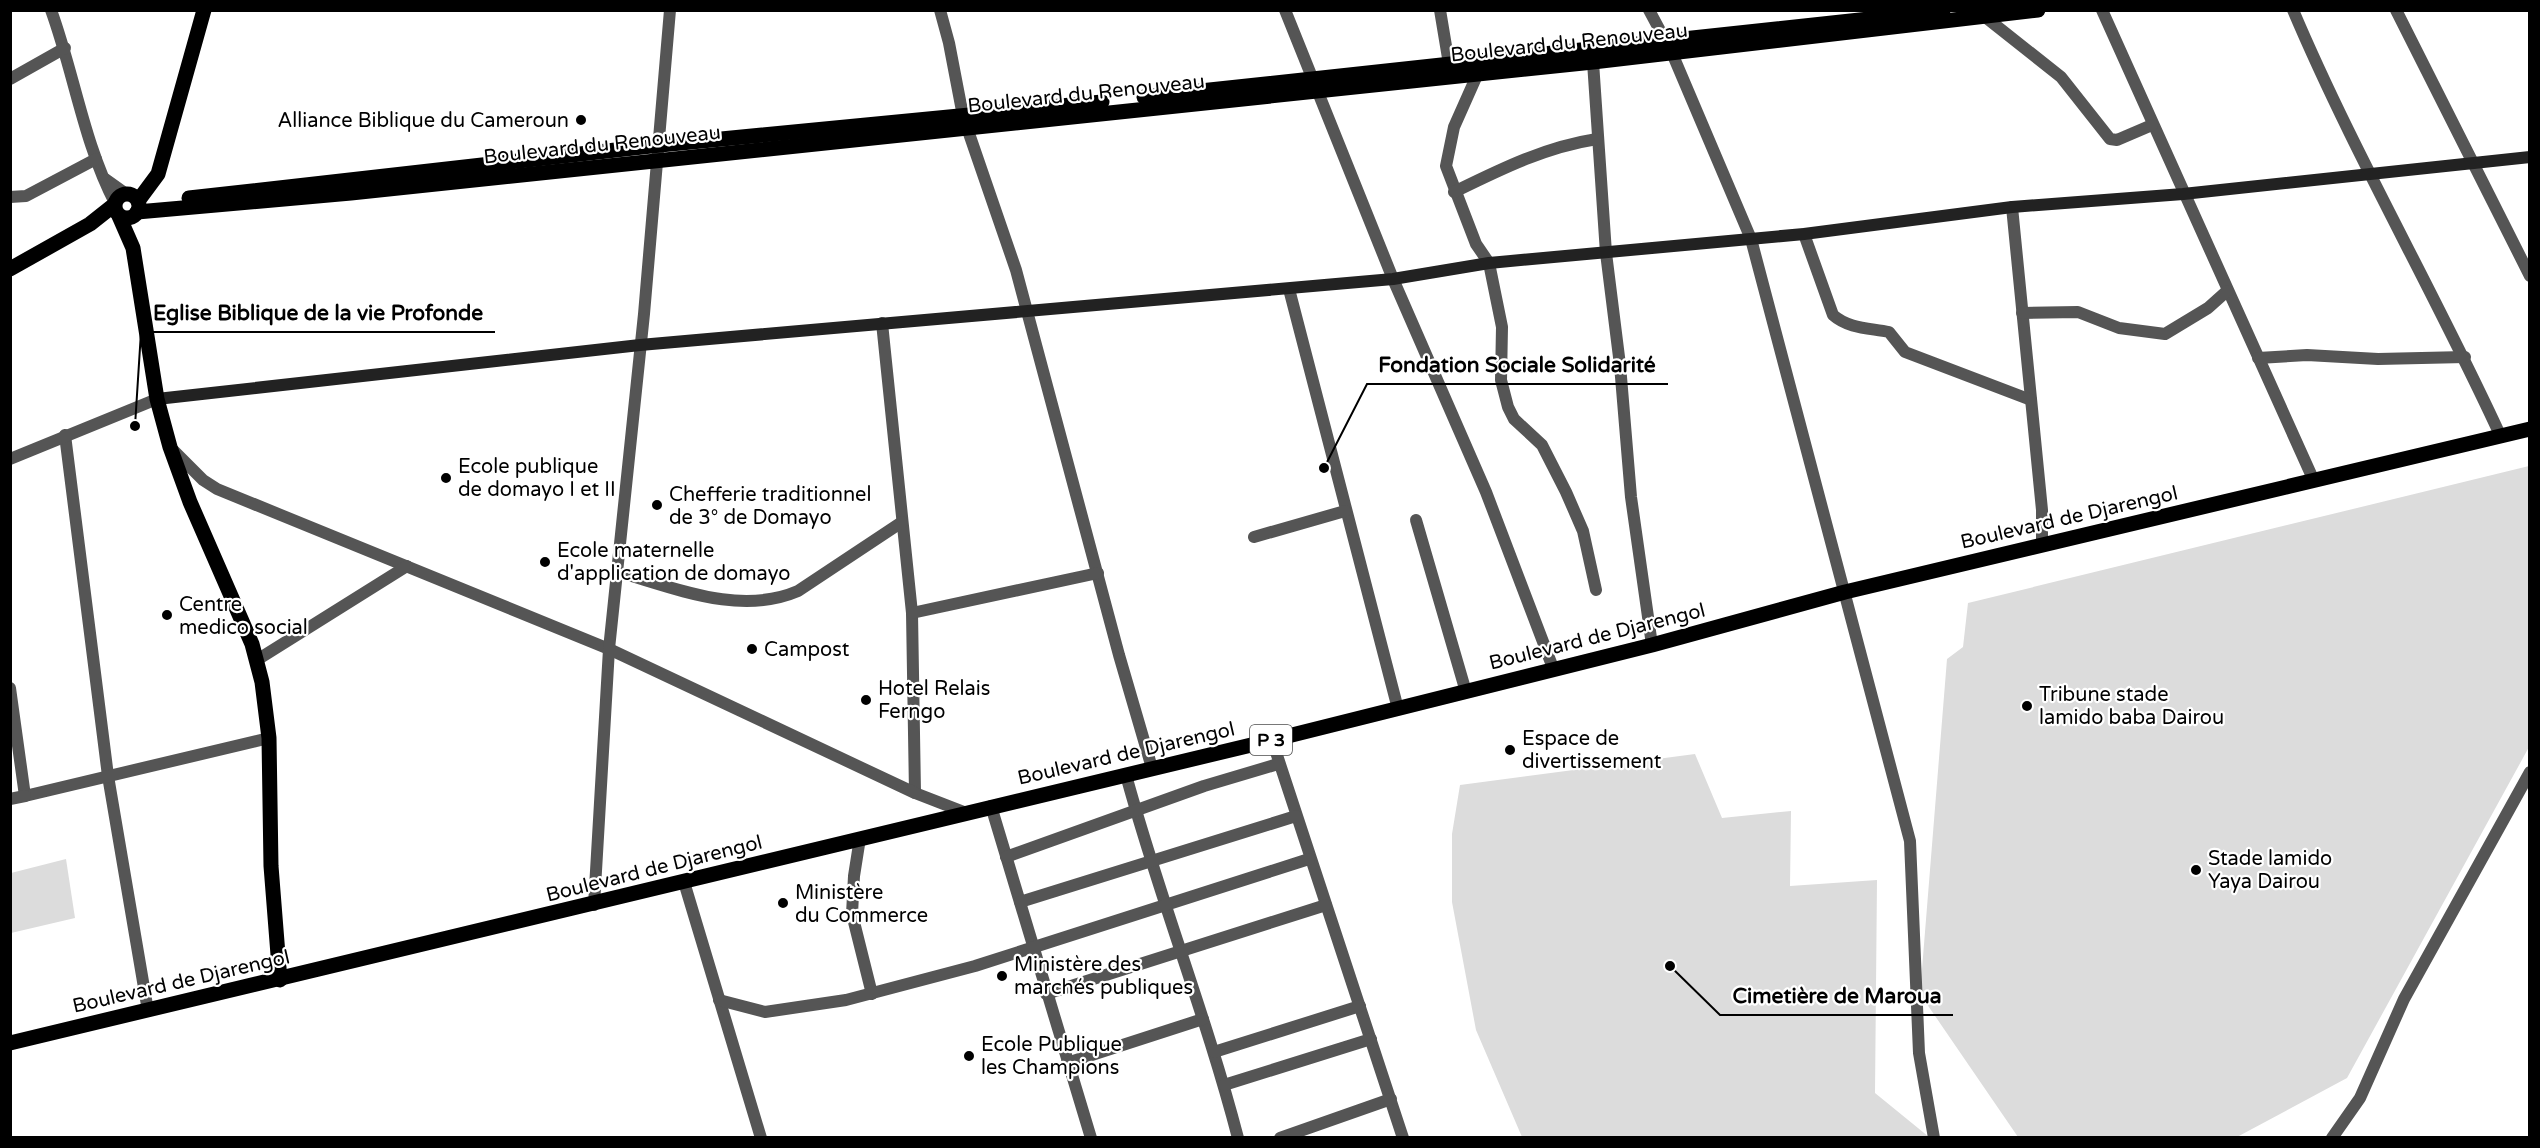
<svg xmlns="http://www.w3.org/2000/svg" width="2540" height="1148" viewBox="0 0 2540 1148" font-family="'Varela Round',sans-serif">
<rect width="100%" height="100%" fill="#fff"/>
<g fill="#dcdcdc">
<polygon points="2529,466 2529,747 2347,1078 2237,1137 2018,1137 1920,994 1947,659 1963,647 1968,603"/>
<polygon points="1695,754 1722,818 1791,811 1790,886 1877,880 1875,1093 1929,1137 1522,1137 1476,1030 1452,902 1452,834 1460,785"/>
<polygon points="66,859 75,918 11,933 11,873"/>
</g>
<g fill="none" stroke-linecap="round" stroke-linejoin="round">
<g stroke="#555" stroke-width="12">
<path d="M 51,10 C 74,73 84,144 115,203"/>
<polyline points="940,10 949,43 963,116 1016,270 1119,655 1152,768"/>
<polyline points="1285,10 1393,279 1486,492 1553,668"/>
<polyline points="1440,10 1449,64"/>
<polyline points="1649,10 1672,53 1751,239 1910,841 1919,1053 1934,1138"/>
<polyline points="2102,10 2314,481"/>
<path d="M 2293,10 C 2355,156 2435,293 2501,437"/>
<polyline points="2396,10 2530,276"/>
<polyline points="1984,16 2061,77 2110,139 2117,140 2152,125"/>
<polyline points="1593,62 1606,253 1620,365 1631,497 1652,645"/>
<polyline points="1478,73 1454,127 1446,166 1476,244 1489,263 1502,327 1501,380 1508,407 1514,419 1542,445 1566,492 1583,531 1596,590"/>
<polyline points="10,79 65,48"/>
<polyline points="105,179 126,194"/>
<path d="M 1454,192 C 1501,169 1545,147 1597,139"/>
<polyline points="10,197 26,196 96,159"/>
<polyline points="2012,207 2042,510 2042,545"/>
<path d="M 1804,234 L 1833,315 C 1849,329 1870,328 1889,332 L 1905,352 L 2031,400"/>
<polyline points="1289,289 1398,709"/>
<polyline points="2022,313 2078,312 2119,328 2165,334 2208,308 2227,291"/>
<polyline points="882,323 912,613 915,793"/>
<polyline points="2258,358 2307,355 2378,359 2465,357"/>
<polyline points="65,435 108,776 148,1011"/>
<polyline points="173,450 203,480 217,489 609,649 915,793 964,812"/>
<polyline points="10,459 157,399"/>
<polyline points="1416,520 1466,692"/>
<polyline points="1254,537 1345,511"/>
<path d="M 618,572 C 675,588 740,616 798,591 L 902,522"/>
<polyline points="912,613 1098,573"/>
<polyline points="257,660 407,566"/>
<polyline points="10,688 25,796 269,738"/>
<polyline points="1272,740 1403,1138"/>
<path d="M 1126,775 C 1159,897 1206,1015 1238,1138"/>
<polyline points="10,799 25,796"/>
<polyline points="991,806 1091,1138"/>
<polyline points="860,838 854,876 852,914 872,994"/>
<polyline points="1006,857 1204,786 1278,764"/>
<polyline points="684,882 761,1138"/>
<polyline points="1020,902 1296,816"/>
<polyline points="594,905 609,649 644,314 670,10"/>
<polyline points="1046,994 1326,905"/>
<polyline points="719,1000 765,1012 846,1000 975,966 1309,859"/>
<polyline points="1214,1052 1360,1006"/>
<polyline points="1067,1063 1203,1019"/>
<polyline points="1224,1085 1371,1039"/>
<polyline points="1280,1138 1391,1099"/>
<polyline points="2332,1138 2360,1098 2404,999 2530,772"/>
</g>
<polyline stroke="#222" stroke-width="12" points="157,399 640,345 1393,279 1489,263 1804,234 2012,207 2183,194 2530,157"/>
<g stroke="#000" stroke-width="15">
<polyline points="1144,97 1943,11"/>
<circle cx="127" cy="206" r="12"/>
<polyline points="189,198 660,145 1102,102"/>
<polyline points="138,201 158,174 204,10"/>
<polyline points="137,212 351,193 1593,62 2038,10"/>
<polyline points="119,216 133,248 157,399 170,447 190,502 252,644 262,682 269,738 271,866 280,980"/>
<polyline points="10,269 90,224 114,205"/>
<polyline points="10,1043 1272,740 1652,645 1845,592 2530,429"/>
</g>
</g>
<g fill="#000" stroke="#fff" stroke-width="2">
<circle cx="581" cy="120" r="6"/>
<circle cx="446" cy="478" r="6"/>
<circle cx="657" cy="505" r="6"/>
<circle cx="545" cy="562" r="6"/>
<circle cx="167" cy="615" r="6"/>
<circle cx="752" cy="649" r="6"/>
<circle cx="866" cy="700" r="6"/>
<circle cx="2027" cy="706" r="6"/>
<circle cx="1510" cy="750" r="6"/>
<circle cx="2196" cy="870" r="6"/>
<circle cx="783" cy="903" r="6"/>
<circle cx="1002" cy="976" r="6"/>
<circle cx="969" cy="1056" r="6"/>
</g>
<g text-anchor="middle" stroke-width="4.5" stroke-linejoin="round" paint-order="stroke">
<rect fill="#fff" stroke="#4c4c4c" stroke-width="1.5" x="1250" y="725" width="42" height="30" rx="4.5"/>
<g font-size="18" font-weight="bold" fill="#000">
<text x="1271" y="746">P 3</text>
</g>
<g font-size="20" fill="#000" stroke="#fff">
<text transform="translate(1569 42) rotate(-6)" y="7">Boulevard du Renouveau</text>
<text transform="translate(1086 93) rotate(-6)" y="7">Boulevard du Renouveau</text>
<text transform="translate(602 144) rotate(-6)" y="7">Boulevard du Renouveau</text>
<text transform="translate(2069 517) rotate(-13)" y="7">Boulevard de Djarengol</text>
<text transform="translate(1597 636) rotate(-14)" y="7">Boulevard de Djarengol</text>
<text transform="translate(1126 753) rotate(-13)" y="7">Boulevard de Djarengol</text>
<text transform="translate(654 868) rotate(-14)" y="7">Boulevard de Djarengol</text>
<text transform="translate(181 981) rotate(-13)" y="7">Boulevard de Djarengol</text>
</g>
<g font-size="20" fill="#000" stroke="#fff" text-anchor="start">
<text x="569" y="127" text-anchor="end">Alliance Biblique du Cameroun</text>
<text x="458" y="473">Ecole publique<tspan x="458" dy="23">de domayo I et II</tspan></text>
<text x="669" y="501">Chefferie traditionnel<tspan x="669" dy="23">de 3° de Domayo</tspan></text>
<text x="557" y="557">Ecole maternelle<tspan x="557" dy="23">d'application de domayo</tspan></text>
<text x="179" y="611">Centre<tspan x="179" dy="23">medico social</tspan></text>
<text x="764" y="656">Campost</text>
<text x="878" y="695">Hotel Relais<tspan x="878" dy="23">Ferngo</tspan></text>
<text x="2039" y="701">Tribune stade<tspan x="2039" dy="23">lamido baba Dairou</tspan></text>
<text x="1522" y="745">Espace de<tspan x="1522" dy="23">divertissement</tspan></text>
<text x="2208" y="865">Stade lamido<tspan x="2208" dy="23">Yaya Dairou</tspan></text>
<text x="795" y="899">Ministère<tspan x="795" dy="23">du Commerce</tspan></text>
<text x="1014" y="971">Ministère des<tspan x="1014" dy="23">marchés publiques</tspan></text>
<text x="981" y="1051">Ecole Publique<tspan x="981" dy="23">les Champions</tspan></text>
</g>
</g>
<path fill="none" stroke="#000" stroke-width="2" d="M135 426L141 332H495M1324 468L1367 384H1668M1670 966L1720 1015H1953"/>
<g fill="#000" stroke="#fff" stroke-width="2">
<circle cx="135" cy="426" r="6"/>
<circle cx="1324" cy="468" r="6"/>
<circle cx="1670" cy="966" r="6"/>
</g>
<g font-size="21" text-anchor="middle" font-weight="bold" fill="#000" stroke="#fff" stroke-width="4.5" stroke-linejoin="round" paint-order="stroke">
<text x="318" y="320">Eglise Biblique de la vie Profonde</text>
<text x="1517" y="372">Fondation Sociale Solidarité</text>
<text x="1837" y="1003">Cimetière de Maroua</text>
</g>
<rect width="2540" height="1148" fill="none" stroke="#000000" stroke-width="24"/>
</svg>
